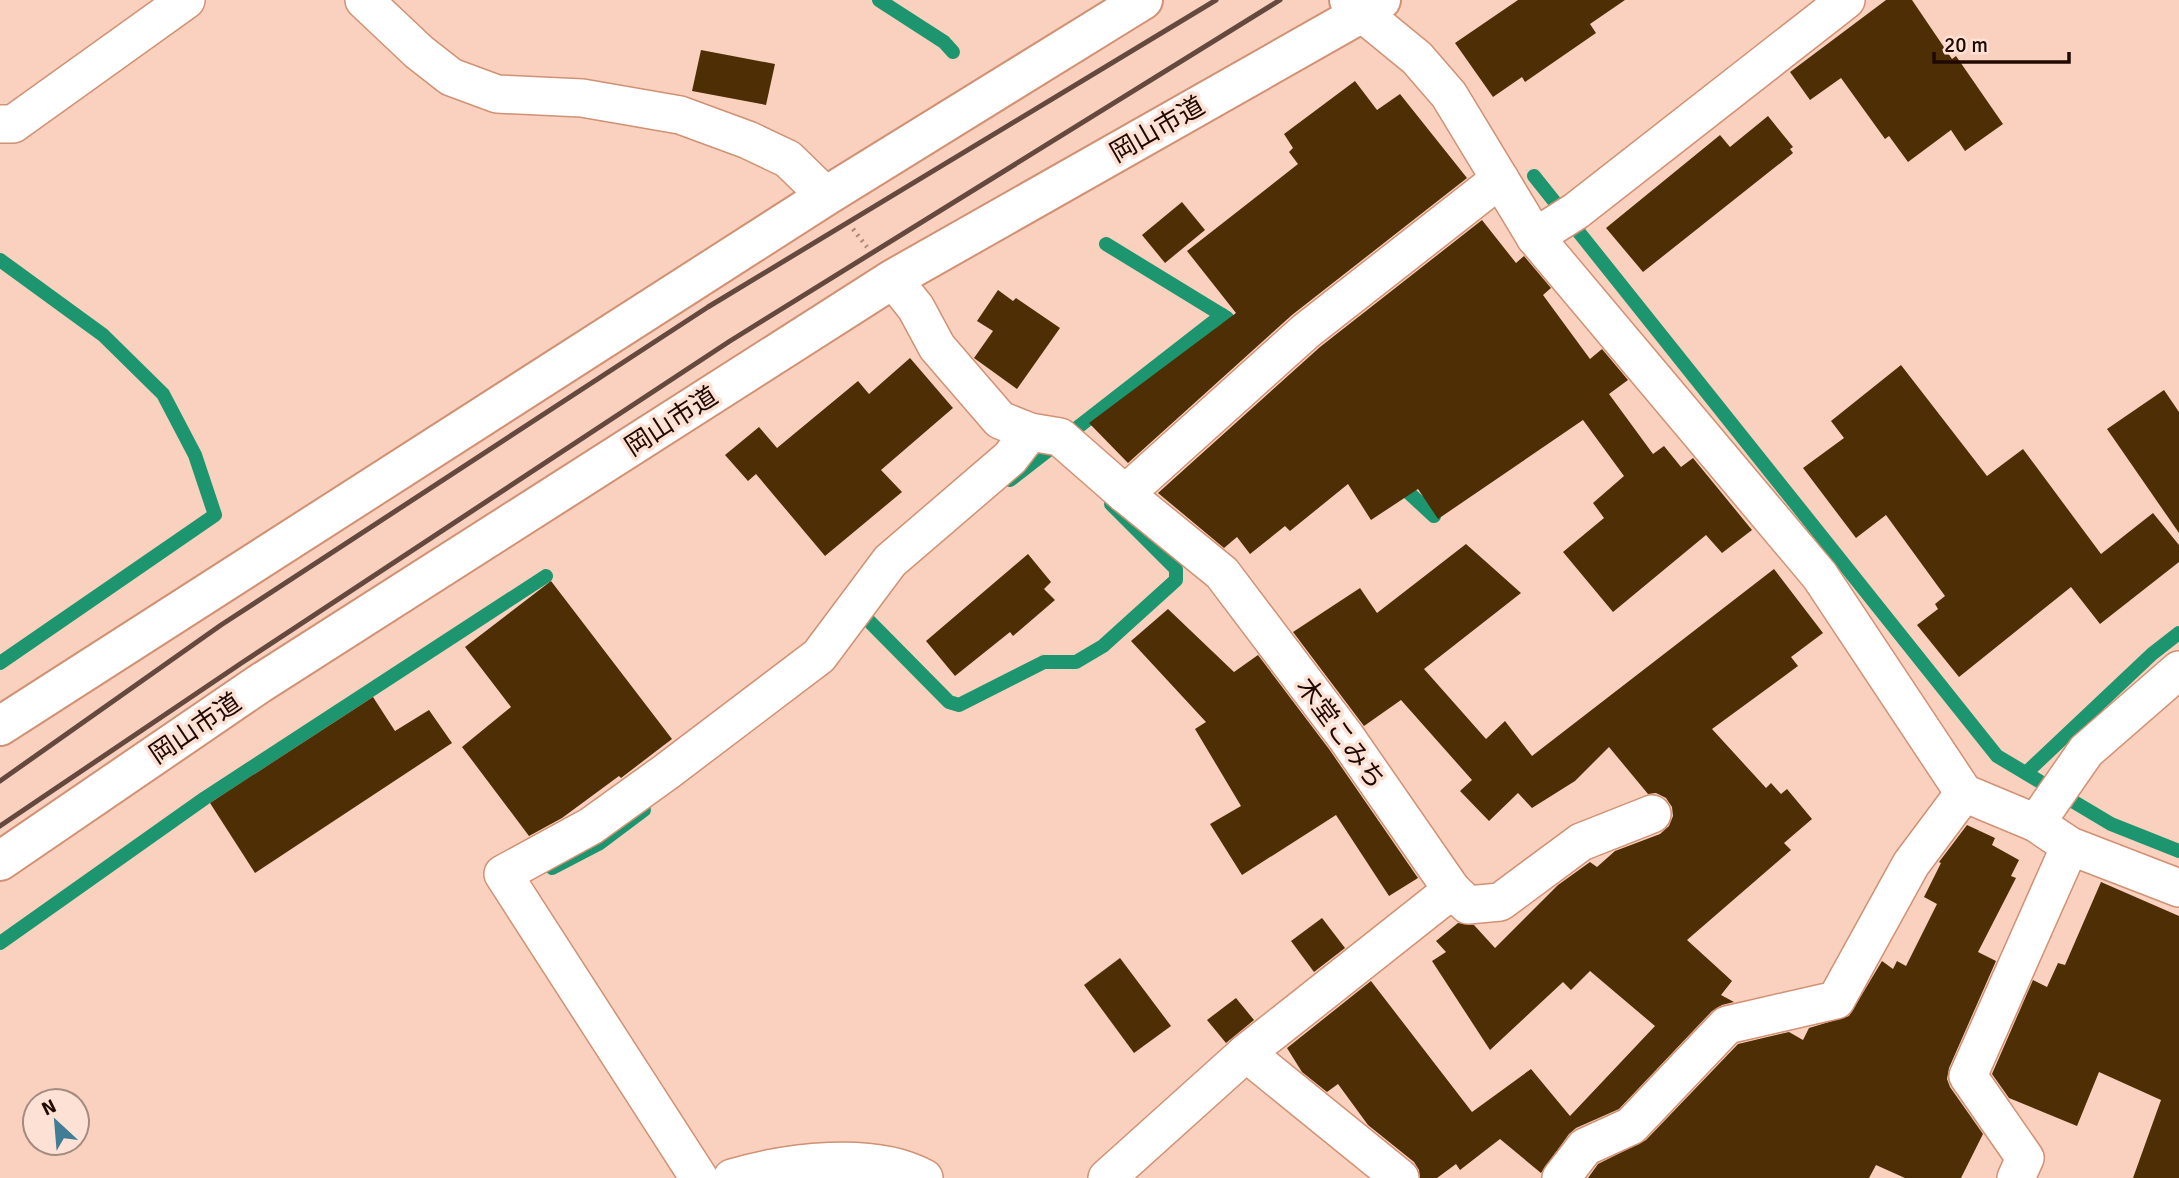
<svg xmlns="http://www.w3.org/2000/svg" width="2179" height="1178" viewBox="0 0 2179 1178" font-family="Signika,'Noto Sans JP',sans-serif">
<rect width="100%" height="100%" fill="#fad1bf"/>
<g fill="none" stroke-linecap="round" stroke-linejoin="round">
<g stroke="#1d966f" stroke-width="14">
<polyline points="879,0 944,42 953,52"/>
<polyline points="1534,176 1997,756 2111,824 2179,851"/>
<polyline points="1106,244 1227,318"/>
<polyline points="0,260 103,335 163,394 195,455 215,515 0,663"/>
<polyline points="1010,480 1222,315"/>
<polyline points="1396,481 1434,516"/>
<polyline points="868,620 949,702 959,705 1044,662 1076,662 1103,646 1176,580 1176,569 1111,504"/>
<polyline points="2026,773 2152,654 2179,633"/>
<polyline points="552,868 600,843 644,810"/>
<polyline points="0,943 205,798 546,576"/>
</g>
</g>
<g fill="#4e2e05">
<polygon points="1518,0 1625,0 1590,24 1596,33 1525,82 1522,77 1493,97 1455,43"/>
<polygon points="1886,0 1912,0 1952,59 1956,56 2003,124 1965,151 1951,130 1908,162 1889,136 1885,139 1841,78 1810,100 1790,72"/>
<polygon points="701,50 775,64 766,105 692,91"/>
<polygon points="1355,81 1377,110 1400,94 1467,178 1292,315 1128,463 1089,423 1236,313 1187,251 1298,164 1289,152 1293,148 1284,134"/>
<polygon points="1768,116 1793,147 1790,149 1793,153 1643,272 1606,228 1720,135 1730,147"/>
<polygon points="1182,202 1205,230 1165,263 1142,235"/>
<polygon points="1482,220 1516,263 1524,256 1551,288 1543,295 1590,359 1602,349 1628,380 1609,394 1653,454 1664,446 1681,467 1693,458 1752,530 1722,553 1706,535 1613,612 1563,552 1604,518 1593,503 1624,476 1583,420 1438,519 1418,489 1371,520 1348,484 1290,531 1285,526 1250,554 1237,537 1224,548 1158,493 1320,347"/>
<polygon points="998,290 1013,301 1016,298 1060,328 1017,389 974,358 993,331 977,321"/>
<polygon points="910,358 953,408 881,470 902,492 825,556 756,474 748,481 725,455 759,427 777,448 858,381 869,394"/>
<polygon points="1901,365 1987,476 2023,449 2101,554 2153,513 2179,545 2179,562 2100,624 2071,587 1959,677 1917,625 1938,609 1935,604 1945,596 1886,515 1856,538 1803,468 1844,438 1831,421"/>
<polygon points="2164,390 2179,412 2179,533 2107,429"/>
<polygon points="1466,544 1521,593 1424,669 1486,739 1505,721 1532,756 1774,569 1823,633 1791,657 1798,666 1712,729 1766,788 1771,783 1781,794 1787,789 1812,819 1784,843 1791,850 1687,940 1732,981 1721,995 1734,1002 1722,1005 1712,1011 1619,1109 1576,1128 1569,1134 1541,1173 1500,1139 1460,1170 1456,1164 1437,1178 1420,1178 1419,1170 1414,1162 1368,1125 1338,1084 1327,1092 1302,1072 1287,1048 1371,981 1472,1112 1531,1069 1570,1116 1655,1026 1590,971 1571,990 1563,982 1490,1050 1432,961 1446,952 1436,941 1458,923 1474,925 1495,948 1558,885 1590,862 1597,867 1615,851 1660,834 1669,826 1673,816 1672,807 1666,798 1656,793 1648,794 1609,747 1575,781 1532,808 1518,793 1489,821 1460,791 1472,780 1401,700 1364,726 1293,632 1360,588 1377,613"/>
<polygon points="1028,554 1051,582 1044,589 1055,600 1013,636 1010,632 955,676 926,641"/>
<polygon points="551,581 672,739 621,778 619,776 562,818 529,836 462,747 511,707 465,647"/>
<polygon points="1168,609 1234,672 1258,655 1329,749 1418,878 1389,896 1336,815 1242,875 1210,824 1241,806 1195,729 1206,722 1131,641"/>
<polygon points="373,697 395,731 429,710 452,743 255,873 210,803"/>
<polygon points="1967,825 1995,838 1992,845 2019,860 2011,876 2016,878 1978,952 1996,961 1949,1068 1947,1079 1950,1087 1983,1134 1961,1178 1905,1178 1876,1165 1869,1178 1588,1178 1598,1164 1646,1140 1738,1044 1789,1032 1803,1040 1809,1028 1849,1016 1882,961 1893,969 1897,961 1906,966 1937,904 1924,897 1941,863 1939,862"/>
<polygon points="2101,882 2179,916 2179,1178 2133,1178 2161,1100 2099,1072 2077,1126 2009,1098 1992,1074 2033,980 2047,987 2058,963 2065,965"/>
<polygon points="1322,918 1345,948 1314,972 1291,941"/>
<polygon points="1120,958 1171,1026 1134,1053 1084,985"/>
<polygon points="1236,998 1254,1020 1226,1043 1207,1020"/>
</g>
<g fill="none" stroke-linecap="round" stroke-linejoin="round">
<g stroke="#d09174" stroke-width="40">
<g id="minor">
<polyline points="364,0 419,52 451,77 497,94 582,98 680,115 748,140 788,159 826,196"/>
<polyline points="1362,13 1417,58 1449,95 1535,237 1820,576 1964,793 2036,823 2070,846 2179,888"/>
<polyline points="0,124 13,124 186,0"/>
<polyline points="1535,237 1576,211 1846,0"/>
<polyline points="893,279 916,308 937,347 1000,420 1030,432 1060,437 1125,494 1222,573 1346,737 1452,890 1246,1053 1400,1178"/>
<polyline points="1125,494 1306,331 1500,179"/>
<polyline points="2036,823 2086,751 2179,670"/>
<polyline points="1452,890 1468,905 1500,902 1581,842 1652,814"/>
<polyline points="699,1178 503,874 591,826 666,772 819,656 890,561 1010,458 1030,432"/>
<path d="M 732,1178 C 786,1162 873,1150 924,1178"/>
<polyline points="1107,1178 1246,1053"/>
<polyline points="1561,1178 1585,1147 1631,1126 1727,1025 1836,1000 1911,864 1964,793"/>
<polyline points="2016,1178 2025,1158 1968,1076 2070,846"/>
</g>
</g>
<g stroke="#d09174" stroke-width="42">
<g id="tertiary">
<polyline points="0,726 826,196 1143,0"/>
<polyline points="0,861 259,684 893,279 1362,13"/>
</g>
</g>
<g stroke="#d09174" stroke-width="42">
<polyline id="secondary" points="1349,0 1362,13 1381,0"/>
</g>
<polyline stroke="#a88678" stroke-width="4.5" stroke-dasharray="2 5" stroke-linecap="butt" points="853,229 867,247"/>
<use href="#minor" stroke="#fff" stroke-width="37"/>
<use href="#tertiary" stroke="#fff" stroke-width="38"/>
<use href="#secondary" stroke="#fff" stroke-width="38"/>
<g stroke="#65493e" stroke-width="5">
<polyline points="0,781 221,625 708,307 1216,0"/>
<polyline points="0,826 243,662 730,341 1280,0"/>
</g>
</g>
<g text-anchor="middle" stroke-width="7" stroke-linejoin="round" paint-order="stroke">
<g font-size="26" fill="#1f0901" stroke="#fde1d5">
<text transform="translate(1157 129) rotate(-30)" y="9">岡山市道</text>
<text transform="translate(671 421) rotate(-33)" y="9">岡山市道</text>
<text transform="translate(195 728) rotate(-34)" y="9">岡山市道</text>
<text transform="translate(1341 733) rotate(54)" y="9">木堂こみち</text>
</g>
</g>
<g transform="translate(56 1122) rotate(334)"><circle r="33" fill="#fde1d5" stroke="#a48b80" stroke-width="2"/>
<path d="M0-5L12 26L0 18L-12 26Z" fill="#417d95"/>
<text y="-10" font-size="19" font-weight="bold" text-anchor="middle" fill="#1f0901">N</text>
</g>
<path d="M1934 52v10h135v-10" fill="none" stroke="#1f0901" stroke-width="3.5"/>
<text x="1944" y="52" font-size="21" fill="#1f0901" stroke="#fde1d5" stroke-width="5" paint-order="stroke">20 m</text>
</svg>
